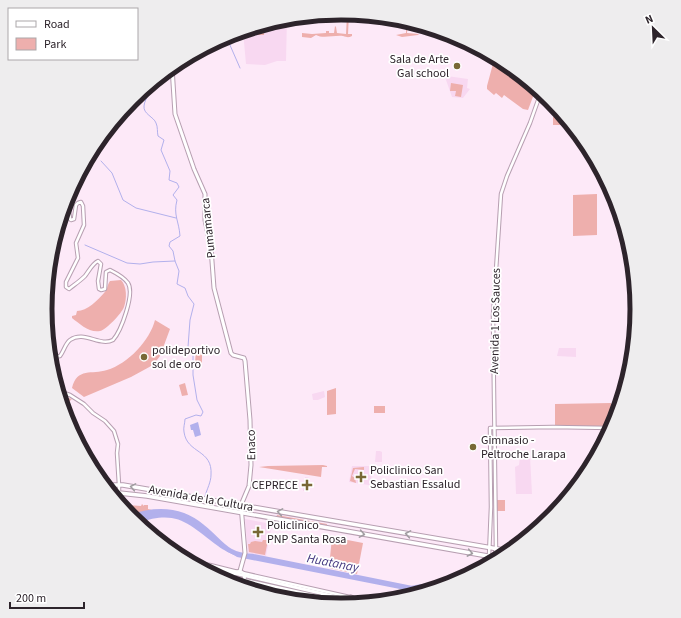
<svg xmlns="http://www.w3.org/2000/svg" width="681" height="618" viewBox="0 0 681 618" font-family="'Source Sans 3',sans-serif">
<rect width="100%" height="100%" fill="#fde9f8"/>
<g fill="#f8d8f1">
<polygon points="287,18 286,61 277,61 265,65 246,64 243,31"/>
<polygon points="447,76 468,79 467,88 470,89 463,98 452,97 446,80"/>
<polygon points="559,348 576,348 576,357 557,356"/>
<polygon points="324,391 325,397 318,400 313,400 312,394"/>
<polygon points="376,451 380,451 382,452 382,462 375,462"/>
<polygon points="520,456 530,456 532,494 516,494 515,467 519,465"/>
<polygon points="352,466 372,466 371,484 369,485 349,482"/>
<polygon points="305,477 310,478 308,492 303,491"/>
<polygon points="557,497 567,497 557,510"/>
<polygon points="245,519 272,524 266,556 248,553"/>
</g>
<g fill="#eeafad">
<path d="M 347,14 L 349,14 L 348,34 L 352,34 L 352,36 C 348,38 347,37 343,36 C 334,35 323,39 316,35 L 311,38 L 302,37 L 302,33 L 312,34 L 326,33 L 326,31 L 329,31 L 329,33 L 334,33 L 335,26 L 336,27 L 337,33 L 346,34 Z"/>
<polygon points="406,21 408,22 407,33 419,34 418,35 402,37 396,35 406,33"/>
<polygon points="265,24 264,35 257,35 258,26"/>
<path d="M 494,60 L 505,69 L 504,71 C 512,77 519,83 528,89 L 532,86 L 534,88 L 534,94 L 528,110 L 523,109 L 504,95 L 502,98 L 496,93 L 494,95 L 487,89 L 487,86 Z"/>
<polygon points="451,83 463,85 461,97 455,96 456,91 450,91"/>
<polygon points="553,117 564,117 569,123 569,125 553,125"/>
<polygon points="597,194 597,235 573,236 573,195"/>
<path d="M 121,280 C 127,286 127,299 124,307 C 122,313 106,330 100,331 C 89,333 80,324 72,318 L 72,316 L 76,315 L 77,311 C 87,311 98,300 104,293 C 108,289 107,285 110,281 Z"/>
<path d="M 155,320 L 170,329 L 160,356 L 153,365 L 131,377 L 84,397 L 72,388 C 77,367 92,375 107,370 C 128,364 150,340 155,320 Z"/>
<polygon points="196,349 202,349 202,363 195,363"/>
<polygon points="185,383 188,395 182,396 179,385"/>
<polygon points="336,388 336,414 327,415 327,391"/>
<polygon points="59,395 72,399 63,407"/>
<polygon points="611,403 612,422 610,426 556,426 555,425 555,404"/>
<rect x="374" y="406" width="11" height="7"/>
<polygon points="323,465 327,466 327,467 322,467 321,477 259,467 268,466"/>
<polygon points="364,467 364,470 355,469 352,476 355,478 356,483 350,481 353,468"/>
<rect x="497" y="500" width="8" height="11"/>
<polygon points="142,504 144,506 144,505 148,505 148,510 148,509 156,511 130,517 121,506 127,506 128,505 141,506"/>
<polygon points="277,515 327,524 327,526 276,517"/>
<polygon points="332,537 363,543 357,574 329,568"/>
<polygon points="263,540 268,540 265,555 249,552 248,544 250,544 251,542 255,541 262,542"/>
</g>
<g fill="#b2b0ec">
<polygon points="198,422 201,435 195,437 193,430 191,430 190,425"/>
<path d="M 158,510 C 169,511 179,512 189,516 C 216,529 217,555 252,556 L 411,588 C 423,587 434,583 447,585 L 433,589 L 410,591 L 237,557 C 231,553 224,551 218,546 C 187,523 178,509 137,523 L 130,517 Z"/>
</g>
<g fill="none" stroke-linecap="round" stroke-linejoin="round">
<g stroke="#b2b0ec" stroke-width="1">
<polyline points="226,36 240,68"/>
<path d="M 152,82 C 152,93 145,97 144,106 C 143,114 154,117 156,123 C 158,127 157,132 158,136 L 164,140 L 161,150 L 170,171 L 169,180 L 177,183 L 179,187 L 173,195 L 177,200 C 173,215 179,221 180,236 L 170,242 L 169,246 L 173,251 L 175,261 L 179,271 L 177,284 L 185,288 L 188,296 L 194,304 L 190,320 L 188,347 L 193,354 L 193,375 L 197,400 L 203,412 L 201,416 L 196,415 L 185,419 C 185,423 183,428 184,432 C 187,454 213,449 211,475 C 211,482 207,489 205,496"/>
<polyline points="101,161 112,173 123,200 136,208 176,218"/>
<polyline points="85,245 127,263 140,264 153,262 175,261"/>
</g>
<path stroke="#b2b0ec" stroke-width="4.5" d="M 130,517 C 156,508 182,509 203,527 C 222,542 225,555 252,556 L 411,588 C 423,587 434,583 447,585"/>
<g stroke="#b79fb1" stroke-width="4.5">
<g id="secondary">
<path d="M 49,358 L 60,356 C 64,351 65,344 70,340 C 84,330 100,347 113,340 C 121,331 135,294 128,283 C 124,277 116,273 110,270 L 106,272 L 105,289 L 101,290 L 99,289 L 98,281 L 101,264 L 98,261 C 92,264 89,271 85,276 C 80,281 74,285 69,289 L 66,287 L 66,282 L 78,258 L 76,243 L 84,225 L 83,206 L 81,202 L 78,203 L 76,205 L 74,219 L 71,220 L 70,219 L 67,195"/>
<polyline points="58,391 70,395 84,404 93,413 105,421 114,431 118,444 117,453 119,485 119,492"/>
<polyline points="489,556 491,507 490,428 553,427 611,428"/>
<polyline points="494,558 496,549 493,316 501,194 507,176 530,123 541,92"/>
<polyline points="192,563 210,565 238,572"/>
<polyline points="243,573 372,602"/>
<polyline points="217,577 235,581"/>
<polyline points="242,582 343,605"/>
<polyline points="236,585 237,583"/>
</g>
</g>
<g stroke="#b79fb1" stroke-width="5">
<g id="primary">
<polyline points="172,67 175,114 194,169 205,194 205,220 211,248 214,288 231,353 233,355 244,358 245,361 250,420 251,465 249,486 241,505 245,553 240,571"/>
<polyline points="199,567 212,568 363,603"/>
<circle cx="239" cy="577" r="5.5"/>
<polyline points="207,572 352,604"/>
<polyline points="351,597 356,600"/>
<polyline points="325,599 331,602"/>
</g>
</g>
<g stroke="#b79fb1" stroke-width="5.5">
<g id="highway">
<polyline points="104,485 123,485 510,551"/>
<polyline points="110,492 147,496 499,558"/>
</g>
</g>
<use href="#secondary" stroke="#fff" stroke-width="2.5"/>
<use href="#primary" stroke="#fff" stroke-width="3"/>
<use href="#highway" stroke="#fff" stroke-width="3.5"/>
</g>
<defs><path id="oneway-chevron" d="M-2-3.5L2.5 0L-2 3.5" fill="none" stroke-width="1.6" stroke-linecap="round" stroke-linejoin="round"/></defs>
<g stroke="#a09ca0">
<use href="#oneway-chevron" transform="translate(133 487) rotate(-170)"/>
<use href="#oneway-chevron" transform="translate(280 512) rotate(-170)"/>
<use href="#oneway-chevron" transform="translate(362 534) rotate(10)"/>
<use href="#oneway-chevron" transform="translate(408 534) rotate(-170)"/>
<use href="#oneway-chevron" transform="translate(470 553) rotate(11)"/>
</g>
<g fill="#786835" stroke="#fff" stroke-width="1.5">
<circle cx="457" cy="66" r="4"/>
<circle cx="144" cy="357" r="4"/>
<circle cx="473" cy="447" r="4"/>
<path d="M359 471h4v4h4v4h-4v4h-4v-4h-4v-4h4z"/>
<path d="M305 479h4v4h4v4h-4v4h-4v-4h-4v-4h4z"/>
<path d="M256 526h4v4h4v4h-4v4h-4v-4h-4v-4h4z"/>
</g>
<g text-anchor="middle" stroke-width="3.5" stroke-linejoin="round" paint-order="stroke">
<g font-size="12" fill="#2d242b" stroke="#fff" text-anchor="start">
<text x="449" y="63" text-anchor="end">Sala de Arte<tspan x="449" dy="14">Gal school</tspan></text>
<text x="152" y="354">polideportivo<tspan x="152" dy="14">sol de oro</tspan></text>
<text x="481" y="444">Gimnasio -<tspan x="481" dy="14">Peltroche Larapa</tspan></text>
<text x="370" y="474">Policlinico San<tspan x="370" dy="14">Sebastian Essalud</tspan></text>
<text x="298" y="489" text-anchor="end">CEPRECE</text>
<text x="267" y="529">Policlinico<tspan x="267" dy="14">PNP Santa Rosa</tspan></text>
</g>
<g font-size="12" fill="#2d242b" stroke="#fff">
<text transform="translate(208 228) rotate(-96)" y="4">Pumamarca</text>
<text transform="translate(495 321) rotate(-89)" y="4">Avenida 1 Los Sauces</text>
<text transform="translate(251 445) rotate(-91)" y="4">Enaco</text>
<text transform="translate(201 498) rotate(10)" y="4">Avenida de la Cultura</text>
</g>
<g font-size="13" font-style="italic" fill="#443980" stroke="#fff">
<text transform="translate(333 562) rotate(11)" y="5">Huatanay</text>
</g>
</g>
<path d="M0 0H681V618H0ZM52 309a289 289 0 1 1 578 0a289 289 0 1 1-578 0Z" fill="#eeedee" fill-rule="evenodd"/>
<path fill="none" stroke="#2d242b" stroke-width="5" d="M52 309a289 289 0 1 1 578 0a289 289 0 1 1-578 0Z"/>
<rect x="8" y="8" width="130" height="52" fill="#ffffff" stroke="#aba7aa"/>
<rect x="16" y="21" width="20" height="6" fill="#ffffff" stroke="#aba7aa"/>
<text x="44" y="28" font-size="12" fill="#2d242b">Road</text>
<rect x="16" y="38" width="20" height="12" fill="#eeafad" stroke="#aba7aa"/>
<text x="44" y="48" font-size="12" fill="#2d242b">Park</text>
<g transform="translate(653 28) rotate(336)" stroke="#ffffff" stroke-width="3" paint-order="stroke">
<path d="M0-3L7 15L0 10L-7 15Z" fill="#2d242b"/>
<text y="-6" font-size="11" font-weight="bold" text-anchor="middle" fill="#2d242b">N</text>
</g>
<path d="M10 602v6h74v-6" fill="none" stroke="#2d242b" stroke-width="2"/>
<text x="16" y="602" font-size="12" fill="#2d242b" stroke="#ffffff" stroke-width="3" paint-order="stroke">200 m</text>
</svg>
